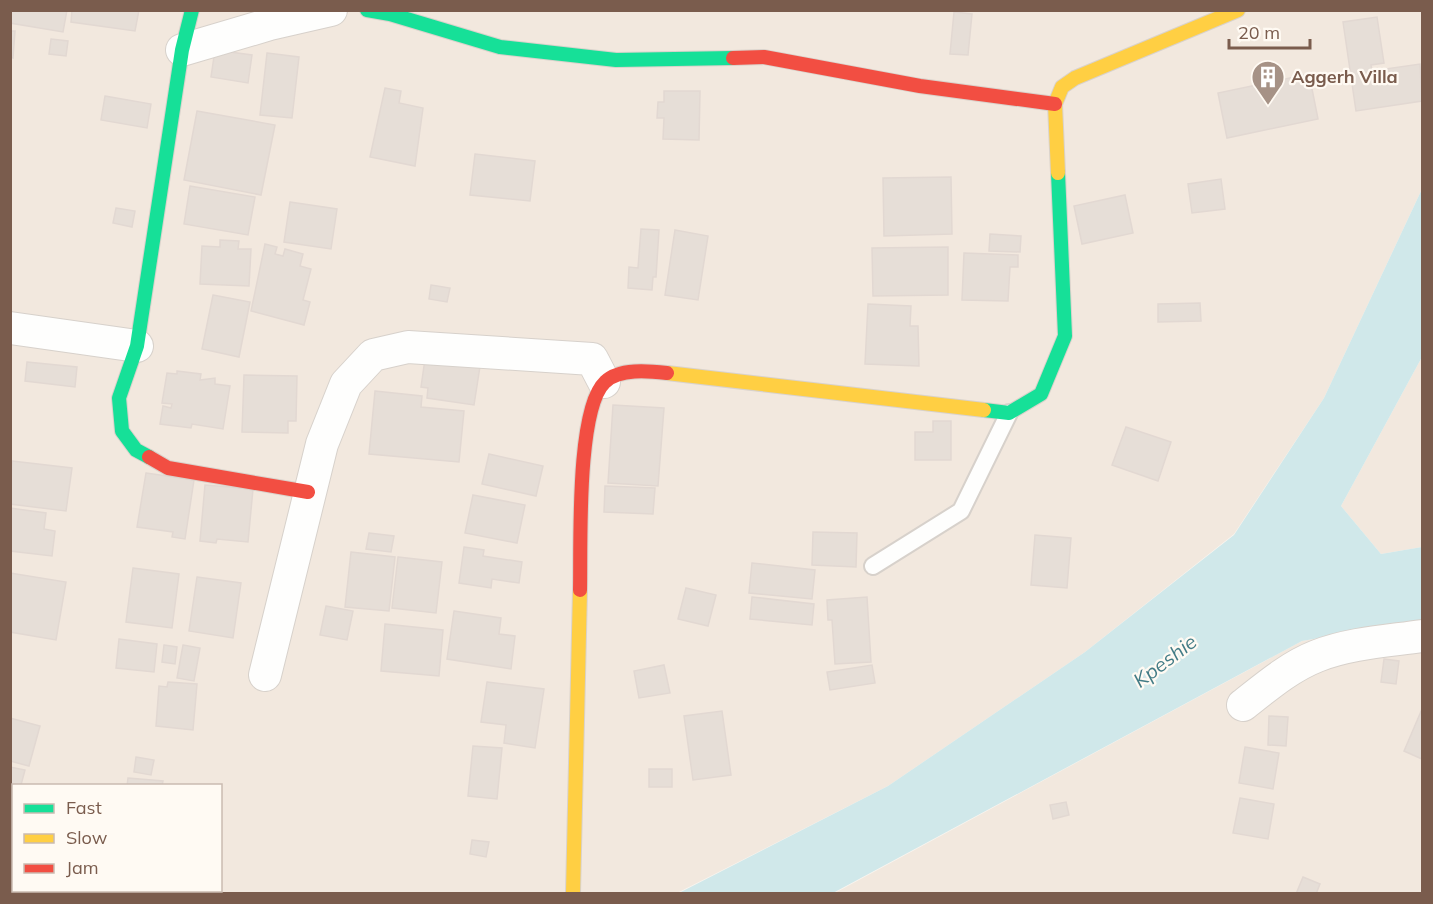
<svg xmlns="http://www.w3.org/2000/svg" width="1433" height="904" viewBox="0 0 1433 904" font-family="Mulish,sans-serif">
<rect width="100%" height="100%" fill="#f9f5f0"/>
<g fill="#f2e8de" fill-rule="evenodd">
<path d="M 10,11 L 1422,11 L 1422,189 L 1324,398 L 1234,534 L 1085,652 L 888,786 L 677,893 L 11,893 ZM 14,786 L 220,786 L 220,890 L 14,890 Z"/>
<polygon points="1422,357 1422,547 1381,554 1341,506"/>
<polygon points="1422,620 1422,893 833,894 1302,641"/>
</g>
<polygon fill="#d0e8ea" points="1422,189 1422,357 1341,506 1381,554 1422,547 1422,620 1302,641 833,893 677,894 888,786 1085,652 1234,535 1324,398"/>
<g fill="#e6ded7" stroke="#e2d8d2" stroke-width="1.5">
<polygon points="10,10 67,10 63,32 10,23"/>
<polygon points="72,10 139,10 135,31 71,22"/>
<polygon points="954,12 972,14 968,55 950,54"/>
<polygon points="1377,17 1384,63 1371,65 1372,71 1420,64 1422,101 1356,111 1343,22"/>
<polygon points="10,31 15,31 13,58 10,57"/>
<polygon points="51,39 68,41 66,56 49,54"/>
<polygon points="215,50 252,55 248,83 211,77"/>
<polygon points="267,53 299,57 292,118 260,115"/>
<polygon points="1309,74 1318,119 1227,138 1218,93"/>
<polygon points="385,88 401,91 399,103 423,108 415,166 370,157"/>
<polygon points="664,91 700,91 699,140 663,139 664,118 657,118 658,102 664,102"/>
<polygon points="105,96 151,104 147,128 101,120"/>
<polygon points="197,111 275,125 261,195 184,180"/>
<polygon points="475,154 535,161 530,201 470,195"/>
<polygon points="951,177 952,234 884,236 883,178"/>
<polygon points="1221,179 1225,209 1192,213 1188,184"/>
<polygon points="190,186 255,197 248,235 184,224"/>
<polygon points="1125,195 1133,233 1082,244 1074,206"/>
<polygon points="290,202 337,209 331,249 284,242"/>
<polygon points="116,208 135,211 132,227 113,223"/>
<polygon points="641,229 659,230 656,277 653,277 652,290 628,288 629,267 638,268"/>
<polygon points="675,230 708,236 698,300 665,295"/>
<polygon points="990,234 1021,236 1020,252 989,251"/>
<polygon points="220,240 239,241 238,249 251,249 249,286 200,284 202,246 220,247"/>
<polygon points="265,244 277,247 275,254 283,256 285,249 303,254 300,266 311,269 303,300 310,302 304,325 251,311"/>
<polygon points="948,247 948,295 873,296 872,248"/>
<polygon points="964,253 1018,255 1018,267 1010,267 1008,301 962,300"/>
<polygon points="431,285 450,288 447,302 429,299"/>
<polygon points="213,295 250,302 239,357 202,349"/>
<polygon points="1200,303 1201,321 1158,322 1158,304"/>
<polygon points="868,304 911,306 910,326 918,326 919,366 865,364"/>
<polygon points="426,352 481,360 474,405 427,398 428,388 421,387"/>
<polygon points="27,362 77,367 75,387 25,381"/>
<polygon points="177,371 201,374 200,380 215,378 215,384 230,386 223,429 192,424 191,428 160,424 163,406 171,408 172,404 162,403 167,373 177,374"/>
<polygon points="244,375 297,376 296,421 288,421 288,433 242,432"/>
<polygon points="375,391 422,396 421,407 464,411 459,462 369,454"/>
<polygon points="613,405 664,408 658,486 608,483"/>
<polygon points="933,421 951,421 951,460 915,460 915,432 933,432"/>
<polygon points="1126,427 1171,442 1158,481 1112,465"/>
<polygon points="489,454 543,466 536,496 482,484"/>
<polygon points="12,461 72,468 66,511 10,504"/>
<polygon points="146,473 194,480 185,539 172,537 173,532 137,527"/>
<polygon points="205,485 253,489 248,542 217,539 216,543 200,541"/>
<polygon points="605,486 655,488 653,514 604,512"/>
<polygon points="473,495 525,505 517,543 465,533"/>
<polygon points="10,508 46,513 44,529 55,531 52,556 10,551"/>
<polygon points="813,532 857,533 856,567 812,565"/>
<polygon points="369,533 394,536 391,552 366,549"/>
<polygon points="1035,535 1071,538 1067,588 1031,585"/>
<polygon points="464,547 484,550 483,556 522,562 519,583 492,579 491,588 459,583"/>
<polygon points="351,552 395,557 389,611 345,607"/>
<polygon points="398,557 442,562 436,613 392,608"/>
<polygon points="752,563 815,570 812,599 749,593"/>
<polygon points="133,568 179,574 172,628 126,622"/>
<polygon points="10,573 66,582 56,640 10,632"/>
<polygon points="197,577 241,583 233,638 189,631"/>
<polygon points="686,588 716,595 708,626 678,619"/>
<polygon points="752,597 814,604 812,625 750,619"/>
<polygon points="867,597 871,662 835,664 832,620 828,620 827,600"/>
<polygon points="326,606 353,611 347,640 320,635"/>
<polygon points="454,611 501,618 499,634 515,636 511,669 447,659"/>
<polygon points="385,624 443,630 439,676 381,671"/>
<polygon points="119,639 157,644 154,672 116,668"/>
<polygon points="164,645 177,647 175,664 162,662"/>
<polygon points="183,645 200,648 194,681 177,678"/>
<polygon points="1384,659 1399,661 1396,684 1381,682"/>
<polygon points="664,665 670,693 639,698 634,671"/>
<polygon points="872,665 875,683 830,690 827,672"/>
<polygon points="168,682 197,684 193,730 156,726 159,686 167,687"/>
<polygon points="487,682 544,689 535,748 504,743 506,725 481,722"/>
<polygon points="1422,709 1422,759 1404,751"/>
<polygon points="722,711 731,775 693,780 684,716"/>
<polygon points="1269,716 1288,717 1286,746 1268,745"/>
<polygon points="10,718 40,726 29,766 10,761"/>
<polygon points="473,746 502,748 497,799 468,796"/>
<polygon points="1245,747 1279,753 1273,789 1239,783"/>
<polygon points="136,757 154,760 151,775 134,772"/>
<polygon points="10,767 25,770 21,785 10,783"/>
<rect x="649" y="769" width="23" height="18"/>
<polygon points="128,778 163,781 162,786 127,786"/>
<polygon points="1240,798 1274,804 1268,839 1233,833"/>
<polygon points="1066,802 1069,815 1053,819 1050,805"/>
<polygon points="472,840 489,842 486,857 470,854"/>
<polygon points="1303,877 1320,884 1316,894 1296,894"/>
</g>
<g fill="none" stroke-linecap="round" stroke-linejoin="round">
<g stroke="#d7d1cb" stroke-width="20">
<polyline id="lane" points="873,566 961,511 1009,413"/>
</g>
<g stroke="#d7d1cb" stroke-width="34">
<g id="street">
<polyline points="182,50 270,24 331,10"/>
<polyline points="10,328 137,346"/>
<polyline points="265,675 322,444 346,384 373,355 408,347 592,359 604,382"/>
<path d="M 1243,705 C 1266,687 1289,667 1317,656 C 1350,643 1388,641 1422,636"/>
</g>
</g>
<g stroke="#d9d2cb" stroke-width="16">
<g id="fast">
<polyline points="367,10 390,14 500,47 616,60 733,58"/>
<polyline points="984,410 1009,413 1041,394 1065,336 1058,173"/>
<polyline points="149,457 136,450 122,431 119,398 137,346 182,50 192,10"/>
</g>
</g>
<g stroke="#d9d2cb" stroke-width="16">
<g id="slow">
<polyline points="1058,173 1055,104 1062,87 1075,78 1238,10"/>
<polyline points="667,373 984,410"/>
<polyline points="573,893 580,590"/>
</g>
</g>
<g stroke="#d9d2cb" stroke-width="16">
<g id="jam">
<polyline points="733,58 764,57 920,86 1055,104"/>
<polyline points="149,457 168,468 308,492"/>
<path d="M 580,590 C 581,547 576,409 605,382 C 619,368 649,371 667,373"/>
</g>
</g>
<use href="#lane" stroke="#fefefd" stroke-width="16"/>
<use href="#street" stroke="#fefefd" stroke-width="32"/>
<use href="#fast" stroke="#16e098" stroke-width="14"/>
<use href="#slow" stroke="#ffcf43" stroke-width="14"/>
<use href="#jam" stroke="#f24e42" stroke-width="14"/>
</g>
<defs>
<g id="building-pin" transform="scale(1.725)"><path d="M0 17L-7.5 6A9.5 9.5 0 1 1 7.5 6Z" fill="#a69286" stroke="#fffaf3"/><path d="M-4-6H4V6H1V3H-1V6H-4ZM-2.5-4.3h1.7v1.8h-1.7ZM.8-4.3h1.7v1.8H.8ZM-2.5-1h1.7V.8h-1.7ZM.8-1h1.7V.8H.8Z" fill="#fff"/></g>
</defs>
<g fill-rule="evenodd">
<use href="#building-pin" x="1268" y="77"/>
</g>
<g text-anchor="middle" stroke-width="4.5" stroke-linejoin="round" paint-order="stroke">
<g font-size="18" font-weight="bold" fill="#7a5c4d" stroke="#fffaf3" text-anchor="start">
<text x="1291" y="83">Aggerh Villa</text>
</g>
<g font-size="20" font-style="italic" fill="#437c86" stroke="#fffaf3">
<text transform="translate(1165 661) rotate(-37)" y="7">Kpeshie</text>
</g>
</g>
<rect width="1433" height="904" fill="none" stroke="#7a5c4d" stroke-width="24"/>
<rect x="12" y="784" width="210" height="108" fill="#fffaf3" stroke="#cabbb1" stroke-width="1.5"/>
<rect x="24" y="804" width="30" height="9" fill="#16e098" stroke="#cabbb1" stroke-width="1.5"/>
<text x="66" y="814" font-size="18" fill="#7a5c4d">Fast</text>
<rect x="24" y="834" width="30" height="9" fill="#ffcf43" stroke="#cabbb1" stroke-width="1.5"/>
<text x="66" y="844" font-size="18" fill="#7a5c4d">Slow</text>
<rect x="24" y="864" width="30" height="9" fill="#f24e42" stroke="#cabbb1" stroke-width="1.5"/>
<text x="66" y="874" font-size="18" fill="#7a5c4d">Jam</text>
<path d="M1229 39v9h81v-9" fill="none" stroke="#7a5c4d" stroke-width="3"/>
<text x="1238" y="39" font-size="18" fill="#7a5c4d" stroke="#fffaf3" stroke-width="4.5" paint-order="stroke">20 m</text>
</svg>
